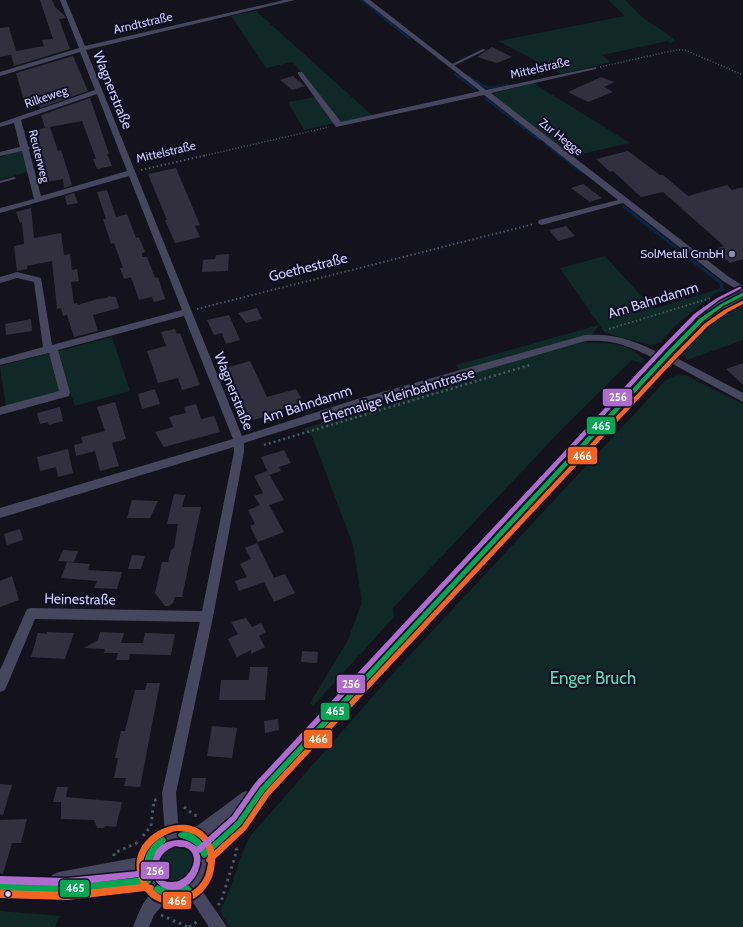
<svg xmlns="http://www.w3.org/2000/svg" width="743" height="927" viewBox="0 0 743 927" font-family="Cabin,sans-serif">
<rect width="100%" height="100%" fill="#14121d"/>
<g fill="#112828">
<polygon points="608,0 625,0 643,18 663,31 676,41 670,43 668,41 602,55 611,62 561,74 498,41 625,16"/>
<polygon points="256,11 373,116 342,122 337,120 293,62 266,68 231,16"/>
<polygon points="533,83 630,143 572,156 496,97 494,93"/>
<polygon points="316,97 334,123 304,130 288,102"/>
<polygon points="13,152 24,152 30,171 0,180 0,157"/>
<polygon points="605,256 653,309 725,287 725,290 714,294 676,325 661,342 651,345 605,333 560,268"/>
<polygon points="743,302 743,340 687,360 682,349 709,323"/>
<path d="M 599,325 L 586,343 C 609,342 628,343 645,360 L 641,363 L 632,360 L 562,429 L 393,608 L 394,617 L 313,706 L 310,703 L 348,640 L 362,602 L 353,545 L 312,436 L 303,429 L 465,377 L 456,365 Z"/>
<polygon points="112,337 130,391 75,406 69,389 6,407 0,366"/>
<path d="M 685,375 L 743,404 L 743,927 L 229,927 L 220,911 C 234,887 237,858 251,835 L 397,669 L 665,381 L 674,376 Z"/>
<polygon points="184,842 194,850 195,870 179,885 164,885 155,875 155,860 164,847"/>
<polygon points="0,911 60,916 55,927 0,927"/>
</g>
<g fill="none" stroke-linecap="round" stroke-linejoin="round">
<g stroke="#0d2343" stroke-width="2.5">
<polyline points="362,0 409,38"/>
<polyline points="455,74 475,89"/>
<path d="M 468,76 C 484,88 488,90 508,85"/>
<polyline points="485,98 540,140"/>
<polyline points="546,144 561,156"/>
</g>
<g stroke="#0d2343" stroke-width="3">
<polyline points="560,155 582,172"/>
<polyline points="624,207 721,283 722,290"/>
</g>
</g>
<g fill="#32303f">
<polygon points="40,0 52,0 55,7 64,15 66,18 59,19 70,49 14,66 11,55 0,57 0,28 9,27 16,51 44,46 42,40 53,39"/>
<polygon points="492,47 512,57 497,63 477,57"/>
<polygon points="73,56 88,91 40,108 38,102 25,104 16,73"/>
<polygon points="293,76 305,86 292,90 280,80"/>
<polygon points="601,77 614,82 604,87 613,92 588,102 568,92"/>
<polygon points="90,98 109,154 107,154 112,166 97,169 93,159 96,159 82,121 45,128 41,115"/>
<polygon points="50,127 58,151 61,150 72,185 64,188 63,179 47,182 44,175 33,132 39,131 38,129"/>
<polygon points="628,151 660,175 663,175 688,196 727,185 732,190 743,187 743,259 730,263 714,249 724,246 663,192 641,197 613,171 610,172 596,159"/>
<polygon points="176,168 200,225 195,226 200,237 176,243 175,243 165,220 167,220 148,174"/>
<polygon points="583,184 602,198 590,202 571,188"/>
<polygon points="107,190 116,217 127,214 136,238 139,237 145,252 142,253 142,257 147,257 155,278 158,277 165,299 154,302 152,297 139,300 131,277 124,279 120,268 123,268 114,243 111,244 103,219 106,219 97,192"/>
<polygon points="74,193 78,203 67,205 65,196"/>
<polygon points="31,208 34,238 61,233 64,255 70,254 72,270 77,269 79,281 71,282 74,304 77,303 78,305 97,299 107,298 109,296 116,297 119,308 93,315 98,331 74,337 67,315 63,316 61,308 57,309 52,261 27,266 27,269 17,271 14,246 24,244 22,222 20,223 16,212"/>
<polygon points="566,226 575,236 558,241 549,230"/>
<polygon points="229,254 228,271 202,272 203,260 215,259 216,255"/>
<polygon points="257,308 262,319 246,323 238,313"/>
<polygon points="229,315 240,340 226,344 222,333 214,335 207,320"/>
<polygon points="31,319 32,331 6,335 5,324"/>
<polygon points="175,329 177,334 180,333 200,385 182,390 178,378 158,383 147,351 166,346 161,332"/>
<polygon points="250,361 267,397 296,389 304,403 269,413 270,415 246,422 235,396 238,395 226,368"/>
<polygon points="743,363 743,385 726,369"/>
<polygon points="155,389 160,404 142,409 138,394"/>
<polygon points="115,402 126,439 112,443 119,466 100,471 95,451 76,456 74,445 83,443 81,437 105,431 97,407"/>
<polygon points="196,404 201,419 214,416 220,432 164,447 155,432 173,427 169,417 186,413 184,407"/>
<polygon points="60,407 63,421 49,425 48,422 40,424 37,413"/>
<polygon points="68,449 73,473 58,477 56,467 40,471 37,457"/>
<polygon points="284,450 291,463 279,467 281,471 269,475 261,457"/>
<polygon points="267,471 284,500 269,505 284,532 258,542 250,526 255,524 248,510 260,505 254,496 263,493 254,476"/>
<polygon points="174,494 185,495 182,507 201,507 182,597 175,597 173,603 169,606 165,606 155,593 162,562 168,562 171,550 174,548 178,524 167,524"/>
<polygon points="132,500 158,501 150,518 127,518"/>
<polygon points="20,529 23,540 7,545 4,534"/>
<polygon points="257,543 274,578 285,574 295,593 274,602 264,582 239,591 235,581 247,577 240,564 251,559 245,548"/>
<polygon points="63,550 78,551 74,562 58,561"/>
<polygon points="132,555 145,556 141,569 128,569"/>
<polygon points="67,562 90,564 88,570 122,572 117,589 94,588 97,581 61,578"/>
<polygon points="12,576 19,600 0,607 0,581"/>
<polygon points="246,618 252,627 261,623 266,632 259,636 265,647 251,654 251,650 237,657 228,639 238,634 231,622"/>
<polygon points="47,632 74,633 65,659 31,657 38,633 47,634"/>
<polygon points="100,632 124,633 121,643 143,643 145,633 175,634 171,655 130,654 129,660 116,660 118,653 104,653 105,649 84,648 98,640"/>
<polygon points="302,651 318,652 317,663 301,662"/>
<polygon points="250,667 268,667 265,700 219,700 221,680 249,680"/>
<polygon points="147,683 160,683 140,787 124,786 126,778 114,778 118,758 115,758 121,731 125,731 135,690 145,690"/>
<polygon points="278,719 279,730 265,733 264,721"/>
<polygon points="212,726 237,728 232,758 207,756"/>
<polygon points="192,778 206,778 204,792 190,791"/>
<polygon points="0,784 12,785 3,815 0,814"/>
<polygon points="57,787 68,787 66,797 122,802 116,827 106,826 103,828 97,828 94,820 61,819 61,802 53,802"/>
<polygon points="27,819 21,843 12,843 3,874 0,873 0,820"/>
</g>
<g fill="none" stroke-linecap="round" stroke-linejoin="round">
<g stroke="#485865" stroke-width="1.5" stroke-dasharray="1 2" stroke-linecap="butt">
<polyline points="600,67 676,50 685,50 743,75"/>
<polyline points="203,156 329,127"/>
</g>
<g stroke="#485865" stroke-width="2" stroke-dasharray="1.5 2.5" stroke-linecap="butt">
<polyline points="141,170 207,155"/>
<polyline points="197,309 534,224"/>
<polyline points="609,329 711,298"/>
</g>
<polyline stroke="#485865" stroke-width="2.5" stroke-dasharray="2 3" stroke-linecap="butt" points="264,445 530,365"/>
<g stroke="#485865" stroke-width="3" stroke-dasharray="2.5 4" stroke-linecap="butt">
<polyline points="184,807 194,815 200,816"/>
<polyline points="143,836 151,826 154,800 157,800"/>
<polyline points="114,856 114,853 139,842"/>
<polyline points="218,905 221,902 237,850 235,847"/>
<polyline points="161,915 188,927"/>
<polyline points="189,927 198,921"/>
</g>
<g fill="#46465e" fill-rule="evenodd">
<polygon points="483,49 486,50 451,67 448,66"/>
<polygon points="14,177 16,178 15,179 0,183 0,181"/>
</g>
<g fill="#46465e" fill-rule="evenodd">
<path d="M 60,0 L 66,0 L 85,46 L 284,0 L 295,0 L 86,50 L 242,436 L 354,400 L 585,335 C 617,333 634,341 662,354 L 666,353 L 669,354 L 743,393 L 743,402 L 667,361 L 663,362 L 660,361 C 632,348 617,339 585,341 L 362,406 L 244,443 L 244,452 L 213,617 L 176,793 L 179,835 L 177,840 L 172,842 L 167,840 L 165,835 L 162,793 L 200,622 L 35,619 L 5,690 L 0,692 L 0,670 L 27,609 L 31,608 L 202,611 L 234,452 L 234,447 L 0,518 L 0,508 L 233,439 L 184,316 L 58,350 L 70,393 L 69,396 L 0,415 L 0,407 L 59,391 L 49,353 L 0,365 L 0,359 L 43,347 L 34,282 L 17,278 L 0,283 L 0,277 L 17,272 L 41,278 L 52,345 L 182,310 L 129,176 L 0,213 L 0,208 L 34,199 L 22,151 L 0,156 L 0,152 L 20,147 L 14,123 L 0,127 L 0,123 L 95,90 L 80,52 L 0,76 L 0,72 L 79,48 ZM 97,94 L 127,171 L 41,196 L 29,150 L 30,148 L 28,146 L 21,120 Z"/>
<polygon points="363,0 370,0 486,90 596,67 596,69 491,93 729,277 743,286 743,293 723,281 623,203 542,225 539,224 538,222 539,220 618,200 484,95 336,127 298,74 298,72 302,72 341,122 480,91"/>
<polygon points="191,879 196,882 227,927 209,927 183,887 186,882"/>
<path d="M 162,885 L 168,887 L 170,893 L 168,899 L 154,915 L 149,927 L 133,927 C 139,912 146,892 162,885 Z"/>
</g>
<path fill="#46465e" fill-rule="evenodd" d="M 743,290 L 743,299 L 726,308 L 705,323 L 670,359 L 269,796 C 261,807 254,820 246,830 C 239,837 218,852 214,859 C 211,865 211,873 208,880 C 194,906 166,911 144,890 L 67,899 L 0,897 L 0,877 L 51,879 L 52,875 L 59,872 L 139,857 C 146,841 160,828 178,825 C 182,824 189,827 193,829 L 243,792 L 251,790 L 697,317 L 718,302 ZM 179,844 C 182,844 186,845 188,846 C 204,856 185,902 157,876 C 153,861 165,848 179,844 Z"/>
<g stroke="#100d22" stroke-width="3">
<g id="bus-1">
<path d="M 742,293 L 743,293 L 743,296 L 723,306 L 703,321 L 668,357 L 264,792 L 241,825 L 206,857 L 204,858 L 202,857 C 197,843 192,842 179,837 L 178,835 L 179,833 C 190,829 201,838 206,849 L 237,821 L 260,788 L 664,355 L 699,319 L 721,304 Z"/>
<path d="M 163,837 L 165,838 L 166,840 C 163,847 155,851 153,859 C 150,867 154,875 151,882 L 149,884 L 67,893 L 0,891 L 0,883 L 67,885 L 145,877 C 141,861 148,844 163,837 Z"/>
<path d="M 157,885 C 168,889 177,890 188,885 L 192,889 L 190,891 C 181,897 172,899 161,895 C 157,893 155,892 153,889 Z"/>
</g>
</g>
<g stroke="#100d22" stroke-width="3">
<path id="bus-2" d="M 742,301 L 743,301 L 743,304 L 728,312 L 708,326 L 673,362 L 269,796 L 246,830 L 215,859 C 215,870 212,881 205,889 C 191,907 160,911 145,891 L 68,900 L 0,898 L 0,890 L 68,892 L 141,884 C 116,832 202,799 214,851 L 242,826 L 265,792 L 669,360 L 704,324 L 724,310 ZM 175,831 C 193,831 206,837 208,856 L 206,860 L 207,862 L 208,863 C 207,868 206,874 204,878 C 197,892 179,901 163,896 C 159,895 156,892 153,889 L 154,887 L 152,885 L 148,884 C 134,859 151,839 175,831 Z"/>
</g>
<g stroke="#100d22" stroke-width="3">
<g id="bus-3">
<path d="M 739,287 L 741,287 L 742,288 L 719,300 L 698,316 L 663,352 L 259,787 L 236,820 L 201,852 L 199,853 C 202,859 200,865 198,871 C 196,876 193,880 189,884 C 173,897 150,887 152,865 C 152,860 154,855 156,851 C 163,841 176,838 187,841 C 190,842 194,845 197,847 L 232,816 L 255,783 L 659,350 L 694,314 L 717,298 ZM 175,846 C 178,847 182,847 184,847 C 204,853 190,882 173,882 C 169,882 165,882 162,879 C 157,873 157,861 162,855 C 165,851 170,848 175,846 Z"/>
<polygon points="148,870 150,871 151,873 150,875 148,876 67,886 0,884 0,876 67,878"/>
</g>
</g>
<use href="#bus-1" fill="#00a651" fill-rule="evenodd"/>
<use href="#bus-2" fill="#f26522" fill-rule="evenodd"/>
<use href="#bus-3" fill="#b06ccc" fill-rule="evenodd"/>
</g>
<circle fill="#8f8cb0" stroke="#100d22" stroke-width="1.5" cx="732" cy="254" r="4"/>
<circle fill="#d1ceff" stroke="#100d22" stroke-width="1.5" cx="8" cy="894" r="3.5"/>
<g text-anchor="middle" stroke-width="4" stroke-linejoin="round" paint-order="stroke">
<g font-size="12" fill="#d1ceff" stroke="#100d22">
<text transform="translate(143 23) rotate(-13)" y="4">Arndtstraße</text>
<text transform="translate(540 68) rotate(-13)" y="4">Mittelstraße</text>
<text transform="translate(46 97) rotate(-19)" y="4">Rilkeweg</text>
<text transform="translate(561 137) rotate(38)" y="4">Zur Hegge</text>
<text transform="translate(166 152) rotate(-13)" y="4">Mittelstraße</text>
<text transform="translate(39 156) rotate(76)" y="4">Reuterweg</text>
</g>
<g font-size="12" fill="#d1ceff" stroke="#100d22" text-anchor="end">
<text x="724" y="258">SolMetall GmbH</text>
</g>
<g font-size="14" fill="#d1ceff" stroke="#100d22">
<text transform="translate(113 90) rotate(68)" y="5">Wagnerstraße</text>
<text transform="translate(308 267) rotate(-14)" y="5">Goethestraße</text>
<text transform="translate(653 300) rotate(-17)" y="5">Am Bahndamm</text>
<text transform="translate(234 391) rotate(68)" y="5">Wagnerstraße</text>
<text transform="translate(398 395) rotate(-17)" y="5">Ehemalige Kleinbahntrasse</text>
<text transform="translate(307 404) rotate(-18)" y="5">Am Bahndamm</text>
<text transform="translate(80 599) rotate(1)" y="5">Heinestraße</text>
</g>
<g font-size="17" fill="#58e0b9" stroke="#100d22">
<text x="593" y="684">Enger Bruch</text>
</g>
</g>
<g stroke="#100d22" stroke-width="1.5">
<rect x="602" y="388" width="31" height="19" rx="4" fill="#b06ccc"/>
<rect x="586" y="416" width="30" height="19" rx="4" fill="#00a651"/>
<rect x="567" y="446" width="31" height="19" rx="4" fill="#f26522"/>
<rect x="336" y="674" width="30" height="20" rx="4" fill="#b06ccc"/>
<rect x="320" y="702" width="30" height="19" rx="4" fill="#00a651"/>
<rect x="303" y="729" width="30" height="20" rx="4" fill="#f26522"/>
<rect x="140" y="861" width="30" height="19" rx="4" fill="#b06ccc"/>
<rect x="59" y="879" width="31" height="19" rx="4" fill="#00a651"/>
<rect x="162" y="891" width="30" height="19" rx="4" fill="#f26522"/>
</g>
<g font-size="11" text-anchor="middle" font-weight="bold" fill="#fff">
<text x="618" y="401">256</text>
<text x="601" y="430">465</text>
<text x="582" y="460">466</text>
<text x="351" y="688">256</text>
<text x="335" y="715">465</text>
<text x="318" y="743">466</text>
<text x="155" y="875">256</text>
<text x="75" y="892">465</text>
<text x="177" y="905">466</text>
</g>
</svg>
